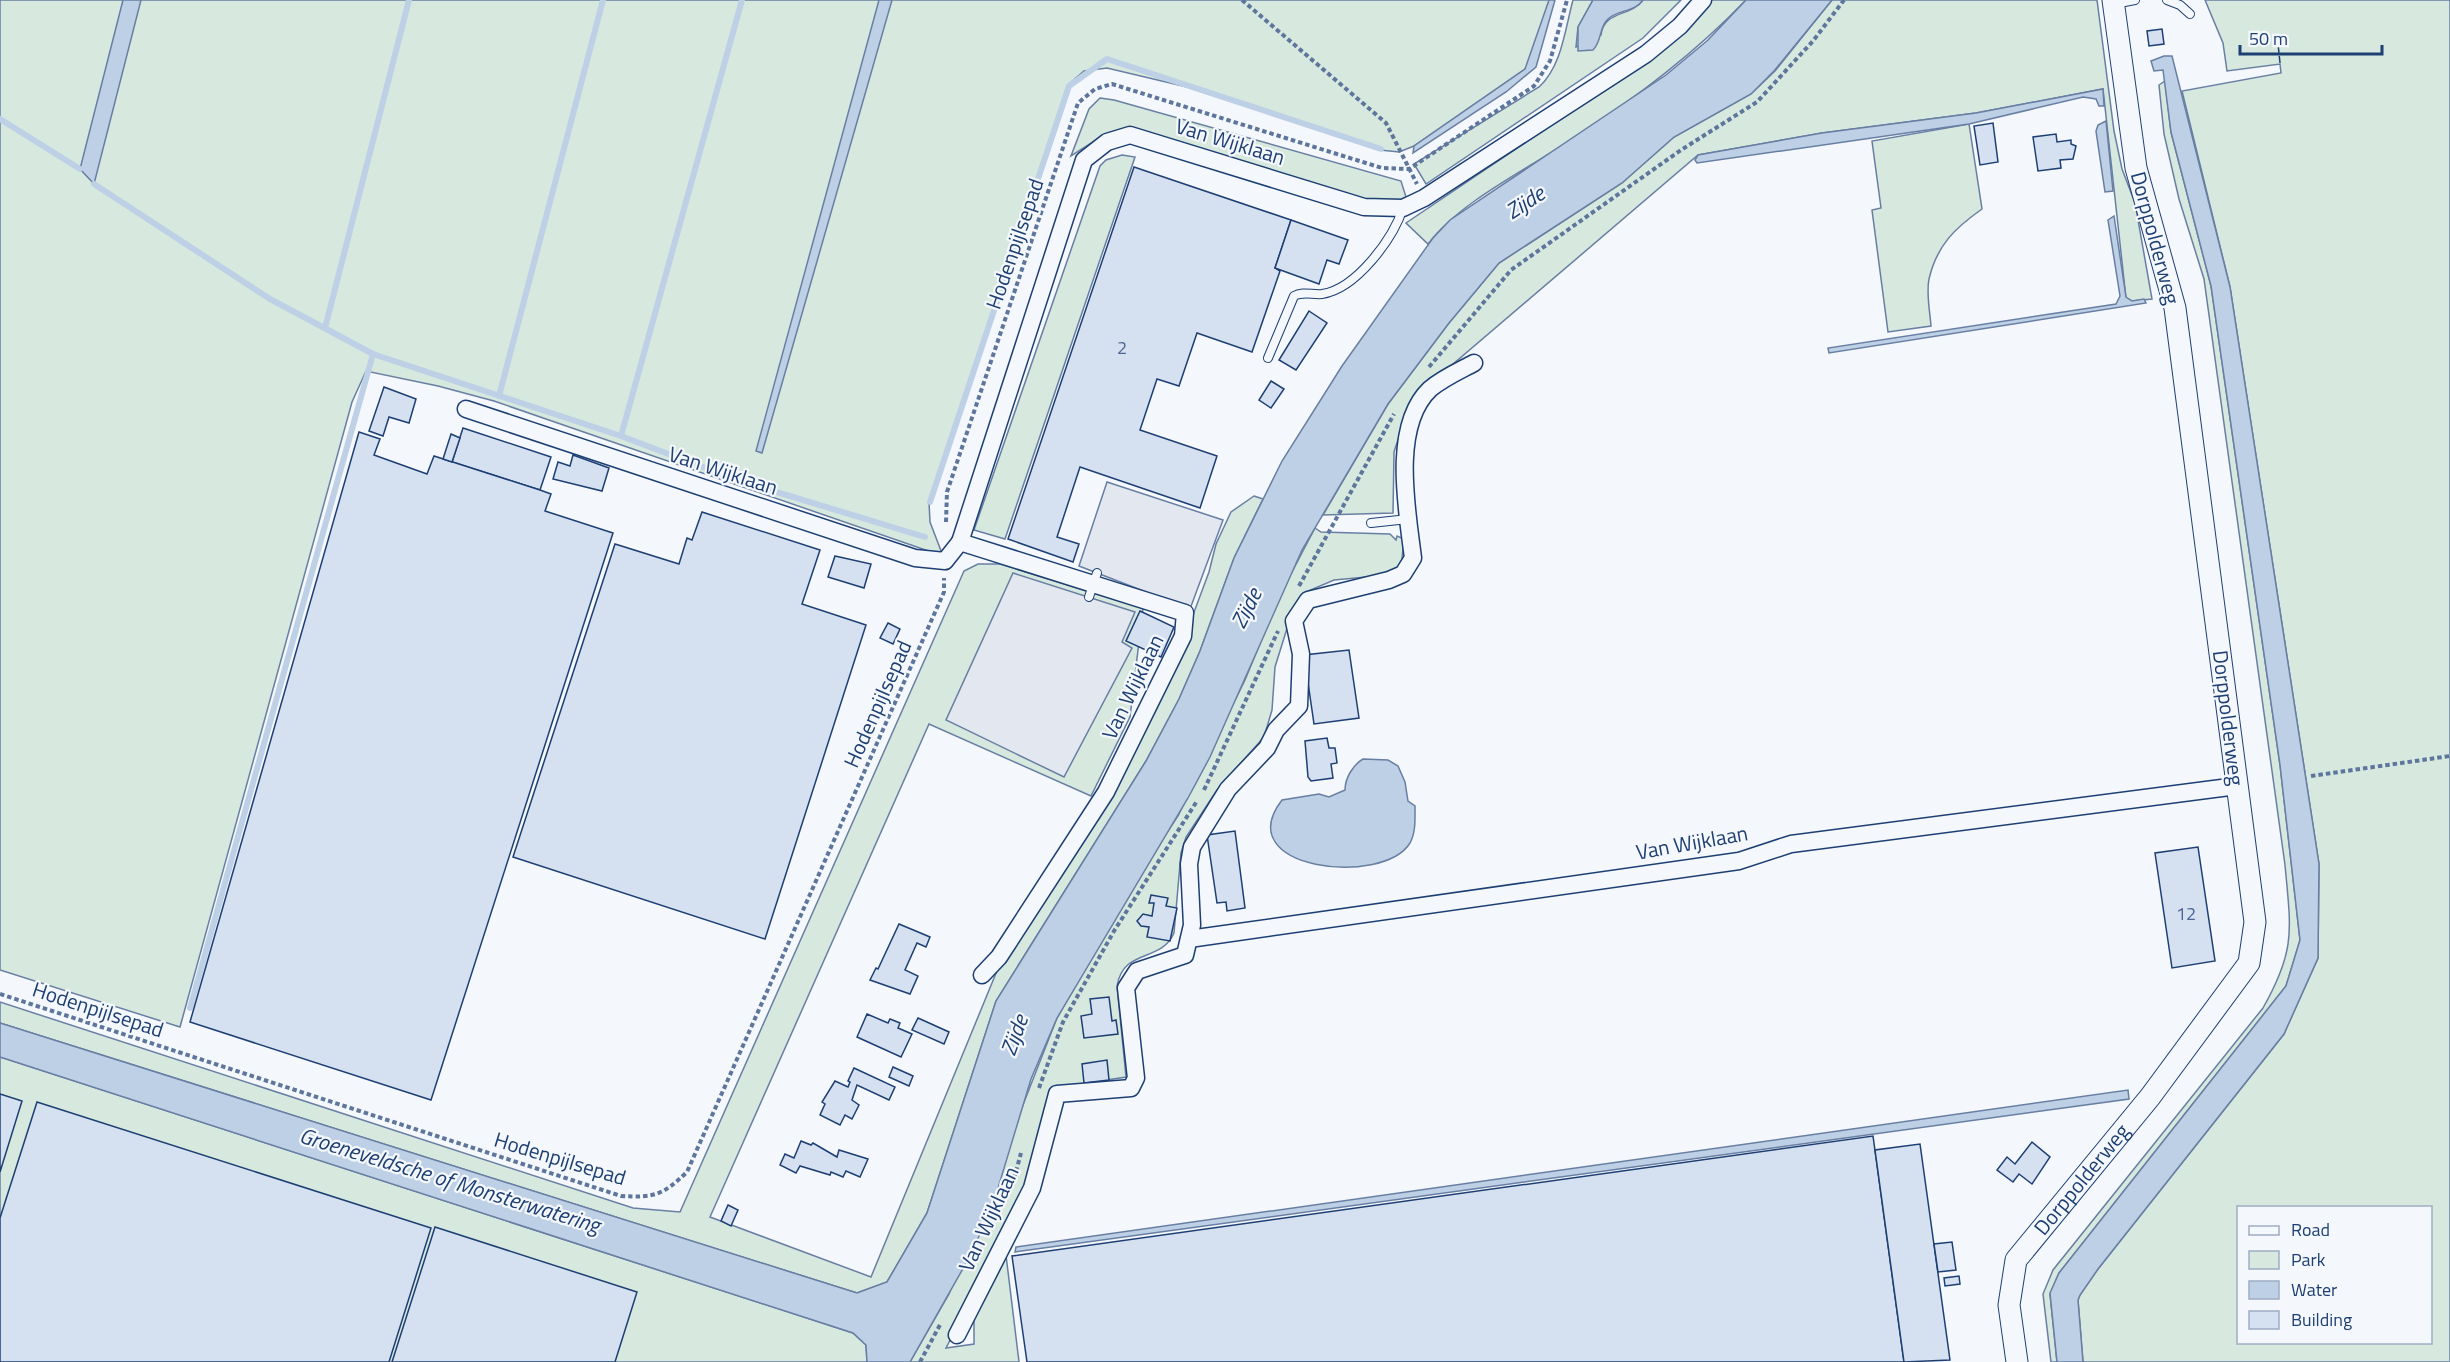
<svg xmlns="http://www.w3.org/2000/svg" width="2450" height="1362" viewBox="0 0 2450 1362" font-family="'Titillium Web',sans-serif">
<rect width="100%" height="100%" fill="#f4f7fb"/>
<g fill="#d7e8df" stroke="#687fa3" stroke-width="1.5" fill-rule="evenodd">
<polygon points="0,0 1551,0 1531,65 1414,146 1399,152 1380,150 1187,87 1107,68 1084,71 1068,85 929,502 930,522 943,556 494,401 438,386 366,371 352,402 180,1027 0,970"/>
<path d="M 1573,0 L 1593,0 L 1578,27 L 1576,47 L 1601,35 C 1604,10 1631,17 1643,0 L 1681,0 L 1643,38 L 1426,184 L 1414,164 L 1539,87 C 1562,66 1565,29 1573,0 Z"/>
<path d="M 1710,0 L 1746,0 C 1694,54 1638,96 1576,137 C 1531,167 1459,202 1428,244 L 1406,223 L 1593,97 Z"/>
<polygon points="1832,0 2097,0 2114,131 2122,169 2135,203 2152,299 2132,301 2126,298 2103,89 1976,113 1822,133 1698,155 1411,400 1394,452 1393,513 1323,515 1388,404 1449,323 1499,263 1622,183 1674,137 1751,94 1775,71"/>
<path d="M 2205,0 L 2450,0 L 2450,1362 L 2083,1362 L 2078,1300 L 2080,1295 L 2098,1269 L 2284,1034 L 2318,958 L 2319,864 L 2230,287 L 2182,91 L 2281,73 L 2280,64 L 2227,71 L 2223,43 ZM 2238,1208 L 2430,1208 L 2430,1342 L 2238,1342 Z"/>
<path d="M 2165,81 L 2171,132 L 2211,286 L 2280,765 L 2300,940 L 2286,986 L 2059,1273 L 2050,1294 L 2057,1362 L 2051,1362 L 2043,1294 L 2053,1270 L 2263,1008 C 2296,950 2291,930 2285,865 L 2204,279 L 2179,199 L 2164,134 L 2159,85 Z"/>
<polygon points="1100,98 1114,100 1401,181 1406,197 1382,208 1197,153 1099,138 1071,156 1089,109"/>
<path d="M 1969,124 L 1982,209 C 1955,228 1937,245 1929,279 C 1926,293 1930,312 1931,326 L 1888,332 L 1872,210 L 1881,208 L 1872,141 Z"/>
<polygon points="1122,155 1135,157 1005,539 974,530 1100,166 1106,160"/>
<polygon points="1254,496 1263,499 1234,558 1200,651 1179,699 1146,761 996,1001 927,1213 887,1282 857,1293 0,1023 0,1002 633,1208 680,1212 964,571 978,564 1000,564 1143,608 1130,717 1091,796 929,724 710,1217 871,1277 999,966 1013,949 1190,623 1209,572 1216,544 1231,512"/>
<path d="M 1315,528 L 1321,532 L 1390,534 L 1396,540 L 1397,536 L 1404,539 L 1401,568 L 1377,576 L 1334,580 L 1308,591 L 1299,603 L 1289,622 L 1275,667 L 1272,710 L 1264,737 L 1217,790 L 1186,837 L 1181,853 L 1174,933 C 1161,963 1123,948 1117,986 L 1126,1077 L 1056,1088 L 1012,1223 L 946,1348 L 974,1344 L 974,1311 L 1005,1247 L 1019,1362 L 910,1362 L 949,1294 L 1057,1018 L 1147,863 L 1178,816 L 1245,680 L 1281,593 Z"/>
<polygon points="0,1057 853,1333 866,1345 867,1362 6,1362 0,1359"/>
</g>
<g fill="#e3e8f0" stroke="#687fa3" stroke-width="1.5">
<polygon points="1107,482 1223,520 1190,609 1079,566"/>
<polygon points="1013,573 1135,612 1122,642 1132,648 1064,777 946,720"/>
</g>
<g fill="#bed0e5" stroke="#687fa3" stroke-width="1.5">
<polygon points="123,0 141,0 94,184 80,169"/>
<polygon points="879,0 892,0 762,453 756,451"/>
<polygon points="1549,0 1555,0 1536,67 1506,92 1413,153 1414,146 1525,69"/>
<path d="M 1593,0 L 1643,0 C 1634,13 1617,9 1607,20 C 1599,28 1602,41 1593,50 L 1578,51 L 1578,27 Z"/>
<polygon points="1746,0 1832,0 1774,71 1751,94 1674,137 1622,183 1499,263 1449,323 1388,404 1302,550 1210,757 1188,798 1057,1018 1031,1079 992,1208 969,1258 910,1362 867,1362 866,1345 853,1333 0,1057 0,1023 857,1293 887,1282 927,1213 996,1001 1146,761 1179,699 1200,651 1234,558 1282,461 1342,366 1433,238 1450,220 1666,75 1708,40"/>
<polygon points="2164,56 2172,56 2230,287 2319,864 2318,958 2284,1034 2098,1269 2080,1295 2078,1300 2083,1362 2057,1362 2050,1293 2059,1273 2286,986 2300,940 2280,765 2211,286 2171,132 2163,70 2154,71 2151,61"/>
<polygon points="2103,89 2104,106 2099,106 2096,99 2083,97 1969,124 1697,163 1695,160 1698,155 1822,133 1976,113"/>
<polygon points="2106,121 2113,191 2105,192 2096,131 2098,125"/>
<polygon points="2114,216 2126,297 2132,301 2144,299 2146,303 1829,353 1828,348 2116,304 2120,296 2108,220"/>
<path d="M 1363,759 L 1388,760 L 1398,766 L 1405,782 L 1408,801 L 1415,806 C 1415,818 1416,832 1410,843 C 1383,887 1228,870 1282,800 L 1319,794 L 1329,797 L 1345,790 C 1345,778 1353,765 1363,759 Z"/>
<polygon points="2128,1090 2129,1099 1015,1252 1016,1247"/>
</g>
<g fill="none" stroke-linecap="round" stroke-linejoin="round">
<g stroke="#bed0e5" stroke-width="6">
<polyline points="0,119 80,169"/>
<polyline points="94,184 270,299 373,354 621,436 737,480 925,537"/>
<polyline points="325,328 409,0"/>
<polyline points="499,396 603,0"/>
<polyline points="621,436 742,0"/>
<polyline points="930,502 1069,86 1107,59 1381,149"/>
<polyline points="190,1008 373,354"/>
</g>
</g>
<g fill="#d5e0f0" stroke="#1d3f73" stroke-width="1.5">
<polygon points="2162,29 2164,44 2149,46 2147,31"/>
<polygon points="1993,123 1998,162 1980,165 1974,126"/>
<polygon points="2056,134 2057,142 2071,140 2071,144 2076,146 2073,159 2060,160 2061,168 2038,171 2033,137"/>
<polygon points="1134,167 1291,220 1275,268 1280,271 1252,352 1197,333 1179,386 1157,379 1140,430 1217,456 1200,508 1080,467 1057,537 1079,544 1073,562 1008,539"/>
<polygon points="1291,220 1348,240 1339,264 1327,260 1319,284 1275,268"/>
<polygon points="1309,311 1327,323 1296,370 1279,360"/>
<polygon points="1271,381 1284,389 1271,408 1259,400"/>
<polygon points="384,387 416,399 409,423 389,417 383,436 369,431"/>
<polygon points="463,428 551,457 540,490 452,462"/>
<polygon points="359,432 380,439 374,455 427,474 434,456 540,490 551,494 545,511 613,533 431,1100 190,1022"/>
<polygon points="451,434 460,438 452,462 443,459"/>
<polygon points="573,455 609,468 602,491 553,479 558,462 570,466"/>
<polygon points="702,512 820,550 802,604 866,625 765,939 513,857 615,544 679,564 687,538 692,540"/>
<polygon points="835,556 871,564 864,588 828,577"/>
<polygon points="1140,611 1174,627 1161,657 1126,641"/>
<polygon points="888,623 900,629 893,644 880,638"/>
<polygon points="1349,650 1359,718 1314,724 1304,655"/>
<polygon points="1327,738 1329,748 1335,748 1337,763 1331,764 1333,778 1311,781 1308,777 1305,741"/>
<polygon points="1235,831 1245,908 1227,911 1226,902 1217,903 1207,835"/>
<polygon points="2198,847 2215,961 2172,968 2155,853"/>
<polygon points="1151,895 1168,898 1166,906 1177,908 1170,941 1147,937 1149,927 1141,926 1137,921 1143,914 1152,916 1154,903 1149,903"/>
<polygon points="899,924 930,937 926,947 917,943 905,970 918,976 910,994 870,980 876,968 878,969"/>
<polygon points="1109,997 1112,1021 1116,1020 1118,1034 1084,1038 1081,1016 1092,1014 1090,999"/>
<polygon points="867,1014 888,1023 890,1019 900,1023 898,1028 912,1034 901,1057 857,1037"/>
<polygon points="918,1018 949,1032 944,1044 912,1030"/>
<polygon points="1107,1060 1109,1080 1084,1083 1082,1064"/>
<polygon points="893,1067 913,1076 909,1086 889,1077"/>
<polygon points="854,1068 895,1087 889,1100 857,1085 852,1100 859,1105 852,1119 845,1115 840,1125 820,1115 825,1104 822,1102 835,1081 848,1087 850,1082 848,1081"/>
<polygon points="0,1094 22,1101 0,1172"/>
<polygon points="37,1102 431,1228 389,1362 0,1362 0,1218"/>
<polygon points="1873,1136 1904,1362 1027,1362 1012,1256"/>
<polygon points="801,1141 811,1145 813,1143 837,1157 839,1150 868,1159 860,1177 846,1171 843,1177 831,1172 830,1175 800,1166 796,1173 780,1165 785,1154 794,1158"/>
<polygon points="2032,1142 2050,1157 2032,1184 2019,1174 2013,1182 1997,1170 2007,1157 2015,1164"/>
<polygon points="1920,1144 1950,1360 1904,1362 1875,1150"/>
<polygon points="728,1205 738,1210 731,1226 721,1221"/>
<polygon points="435,1227 637,1292 615,1362 392,1362"/>
<polygon points="1952,1242 1956,1270 1938,1272 1934,1244"/>
<polygon points="1959,1276 1960,1284 1945,1286 1944,1278"/>
</g>
<g fill="none" stroke-linecap="round" stroke-linejoin="round">
<g stroke="#1d3f73" stroke-width="10">
<g id="service">
<polyline points="2167,0 2180,5 2190,14"/>
<polyline points="2114,4 2135,0"/>
<path d="M 1268,358 L 1294,296 C 1303,291 1312,295 1322,294 C 1356,289 1393,239 1403,208"/>
<polyline points="1371,523 1408,519"/>
<polyline points="1089,597 1097,573"/>
</g>
</g>
<g stroke="#1d3f73" stroke-width="19">
<g id="minor">
<polyline points="466,409 915,558 945,561 960,542"/>
<polyline points="1189,939 1739,861 1791,844 2237,786"/>
<polyline points="982,975 999,957 1106,792 1183,636 1185,613 960,542 1084,160 1107,142 1130,135 1364,207 1403,208 1424,198 1646,54 1680,26 1703,0"/>
<path d="M 957,1335 L 1032,1188 L 1057,1094 L 1131,1088 L 1136,1078 L 1126,988 L 1137,971 L 1185,955 L 1192,925 L 1189,864 L 1192,847 L 1228,789 L 1267,748 L 1276,730 L 1299,706 L 1301,654 L 1294,621 L 1308,600 L 1389,580 L 1403,574 L 1413,558 C 1407,510 1391,426 1430,389 C 1443,378 1459,371 1474,363"/>
</g>
</g>
<g stroke="#1d3f73" stroke-width="23">
<g id="tertiary">
<path id="s1" d="M 2017,1362 L 2009,1305 L 2016,1260 L 2150,1097 L 2249,963 L 2255,922 L 2175,308 L 2136,168 L 2113,0"/>
</g>
</g>
<g stroke="#5e769c" stroke-width="4" stroke-dasharray="4.5 3" stroke-linecap="butt">
<polyline points="1242,0 1386,123 1417,184"/>
<polyline points="1429,367 1511,270 1681,150 1757,102 1813,41 1844,0"/>
<polyline points="946,522 947,492 1078,103 1095,89 1112,84 1382,168 1409,169 1534,86 1550,61 1567,0"/>
<polyline points="1299,586 1394,414"/>
<polyline points="2311,776 2450,756"/>
<polyline points="1204,790 1278,631"/>
<path d="M 0,994 L 621,1196 C 654,1198 663,1195 687,1172 L 944,592 L 944,578"/>
<polyline points="1039,1088 1063,1022 1114,931 1197,801"/>
<polyline points="1012,1186 1021,1153"/>
<polyline points="920,1362 941,1323"/>
</g>
<use href="#service" stroke="#f4f7fb" stroke-width="8"/>
<use href="#minor" stroke="#f4f7fb" stroke-width="16"/>
<use href="#tertiary" stroke="#f4f7fb" stroke-width="21"/>
<polyline stroke="#1d3f73" stroke-width="1.5" stroke-dasharray="8 3" stroke-linecap="butt" points="2277,34 2280,63"/>
</g>
<g text-anchor="middle" stroke-width="4.5" stroke-linejoin="round" paint-order="stroke">
<g font-size="18" fill="#4b6792">
<text x="1122" y="354">2</text>
<text x="2186" y="920">12</text>
</g>
<g font-size="21" fill="#1d3f73" stroke="#f4f7fb">
<text transform="translate(1230 142) rotate(17)" y="7">Van Wijklaan</text>
<text transform="translate(2155 238) rotate(75)" y="7">Dorppolderweg</text>
<text transform="translate(1015 244) rotate(-71)" y="7">Hodenpijlsepad</text>
<text transform="translate(723 471) rotate(18)" y="7">Van Wijklaan</text>
<text transform="translate(1133 687) rotate(-64)" y="7">Van Wijklaan</text>
<text transform="translate(878 704) rotate(-66)" y="7">Hodenpijlsepad</text>
<text transform="translate(2228 718) rotate(83)" y="7">Dorppolderweg</text>
<text transform="translate(1692 843) rotate(-10)" y="7">Van Wijklaan</text>
<text transform="translate(98 1010) rotate(18)" y="7">Hodenpijlsepad</text>
<text transform="translate(560 1159) rotate(17)" y="7">Hodenpijlsepad</text>
<text dy="7" stroke="none"><textPath href="#s1" startOffset="207">Dorppolderweg</textPath></text>
<text transform="translate(989 1219) rotate(-65)" y="7">Van Wijklaan</text>
</g>
<g font-size="22" font-style="italic" fill="#1d3f73" stroke="#f4f7fb">
<text transform="translate(1525 202) rotate(-33)" y="8">Zijde</text>
<text transform="translate(1246 608) rotate(-63)" y="8">Zijde</text>
<text transform="translate(1014 1035) rotate(-70)" y="8">Zijde</text>
<text transform="translate(450 1180) rotate(17)" y="8">Groeneveldsche of Monsterwatering</text>
</g>
</g>
<rect x="2237" y="1206" width="195" height="138" fill="#f4f7fb" stroke="#9eadc5" stroke-width="1.5"/>
<rect x="2249" y="1226" width="30" height="9" fill="#f4f7fb" stroke="#9eadc5" stroke-width="1.5"/>
<text x="2291" y="1236" font-size="18" fill="#1d3f73">Road</text>
<rect x="2249" y="1251" width="30" height="18" fill="#d7e8df" stroke="#9eadc5" stroke-width="1.5"/>
<text x="2291" y="1266" font-size="18" fill="#1d3f73">Park</text>
<rect x="2249" y="1281" width="30" height="18" fill="#bed0e5" stroke="#9eadc5" stroke-width="1.5"/>
<text x="2291" y="1296" font-size="18" fill="#1d3f73">Water</text>
<rect x="2249" y="1311" width="30" height="18" fill="#d5e0f0" stroke="#9eadc5" stroke-width="1.5"/>
<text x="2291" y="1326" font-size="18" fill="#1d3f73">Building</text>
<path d="M2240 45v9h142v-9" fill="none" stroke="#1d3f73" stroke-width="3"/>
<text x="2249" y="45" font-size="18" fill="#1d3f73" stroke="#f4f7fb" stroke-width="4.5" paint-order="stroke">50 m</text>
</svg>
